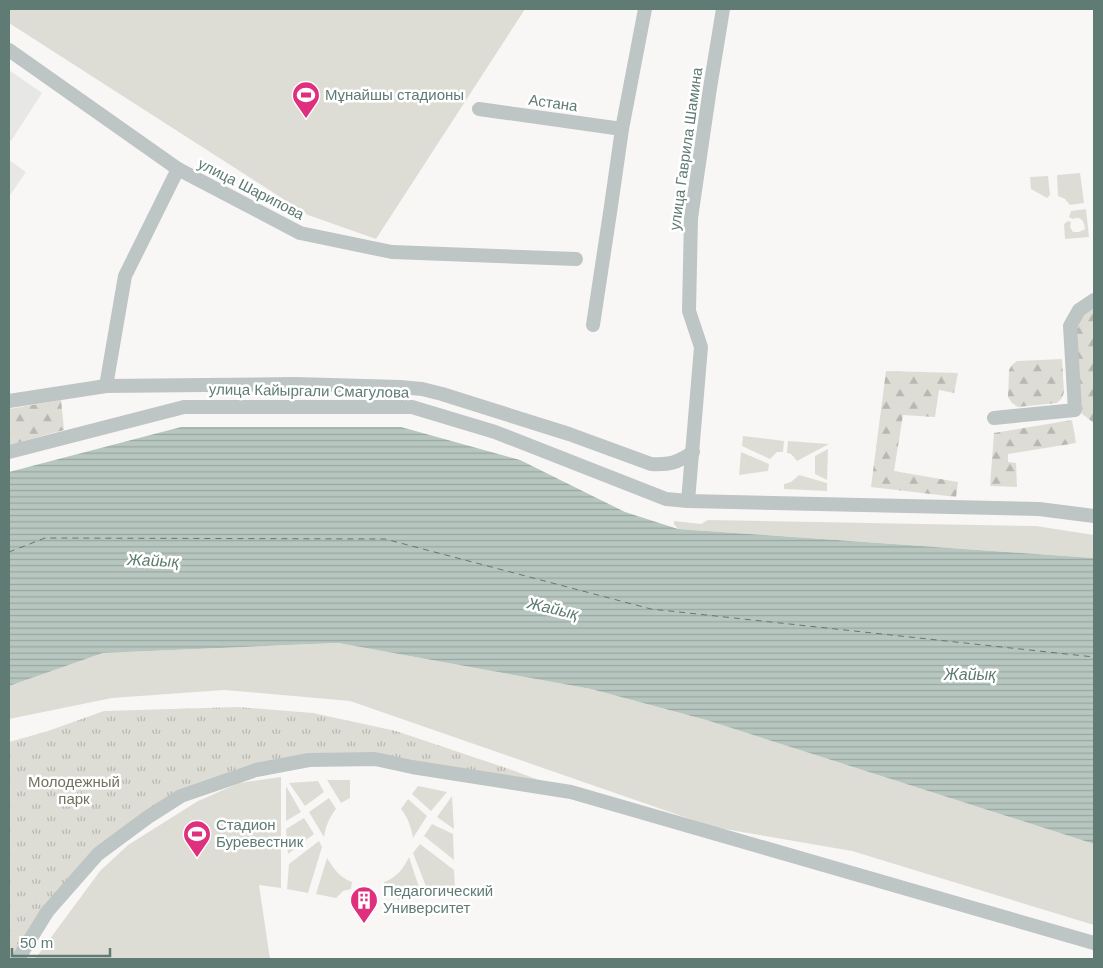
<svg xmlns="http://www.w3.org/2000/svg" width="1103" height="968" viewBox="0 0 1103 968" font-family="Helvetica,sans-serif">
<defs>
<pattern id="forest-firs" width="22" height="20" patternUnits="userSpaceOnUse" patternTransform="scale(1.25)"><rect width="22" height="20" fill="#deddd5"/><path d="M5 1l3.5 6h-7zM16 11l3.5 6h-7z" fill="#b7b8b1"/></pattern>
<pattern id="park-tufts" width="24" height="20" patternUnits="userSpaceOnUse" patternTransform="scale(1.25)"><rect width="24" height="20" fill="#deddd5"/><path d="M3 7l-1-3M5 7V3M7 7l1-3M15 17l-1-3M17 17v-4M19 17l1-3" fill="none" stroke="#b7b8b1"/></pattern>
<pattern id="water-rules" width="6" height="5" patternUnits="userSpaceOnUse" patternTransform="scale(1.25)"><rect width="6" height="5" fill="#b7c7c0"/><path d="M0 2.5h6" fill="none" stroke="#98a7a1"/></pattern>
</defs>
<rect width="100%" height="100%" fill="#f9f7f6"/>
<g fill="#e7e8e6">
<polygon points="9,70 42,93 11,141 9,139"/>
<polygon points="9,160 26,172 9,197"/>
</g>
<g fill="#deddd5">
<polygon points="9,9 525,9 376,239 308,215 9,23"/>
<polygon points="1080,173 1084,203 1070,205 1065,199 1058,196 1057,175"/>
<polygon points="1048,176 1050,195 1047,198 1031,189 1030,177"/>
<path d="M 1086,209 L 1089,237 L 1065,239 L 1064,224 L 1068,221 L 1071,222 L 1070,227 L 1073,232 L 1079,232 L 1085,229 C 1084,221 1081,216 1073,219 L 1069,217 L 1071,211 Z"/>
<polygon points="743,436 784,441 783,452 777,452 770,459 742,446"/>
<polygon points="788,441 829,444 797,461 791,454 787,453"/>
<polygon points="828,449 827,480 815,474 815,456"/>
<polygon points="741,452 769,464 768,471 739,475"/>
<polygon points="799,475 827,483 827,491 784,489 784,484 791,482"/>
<polygon points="708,520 1036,526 1094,535 1094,558 678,529 674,524 674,521 701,524"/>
<polygon points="338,643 591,689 706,720 1094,844 1094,925 852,851 713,827 350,701 224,690 112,698 9,719 9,686 103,653"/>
<polygon points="281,777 281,888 259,885 270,959 35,959 100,871 128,845 198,801 239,783"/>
<polygon points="327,780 350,780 350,798 341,803"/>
<polygon points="318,781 324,792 305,806 289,783"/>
<polygon points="286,786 301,812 286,821"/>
<polygon points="418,786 447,792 431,811 412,794"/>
<polygon points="452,796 454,829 437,817"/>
<path d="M 329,798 L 336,809 C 329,818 326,825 324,837 L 309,812 Z"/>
<path d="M 408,799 L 427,816 L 413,838 C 411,826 408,818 401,809 Z"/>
<polygon points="304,818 314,834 288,854 286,829"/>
<polygon points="432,824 453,834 454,860 424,836"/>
<polygon points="319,841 322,847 308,893 287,889 289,864"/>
<polygon points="420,844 454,870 455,889 429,894 413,853"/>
<path d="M 409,857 L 422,896 L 398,900 L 395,895 L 385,890 L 384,882 C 396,878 404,868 409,857 Z"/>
<path d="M 327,858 C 334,869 340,878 352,882 L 351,889 L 343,891 L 336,898 L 316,894 Z"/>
</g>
<g fill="url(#forest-firs)">
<path d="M 1094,306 L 1094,423 L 1082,414 L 1076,332 C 1079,318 1082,314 1094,306 Z"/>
<polygon points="1062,359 1064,392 1062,398 1057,403 1018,407 1012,403 1008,397 1009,370 1012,365 1017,361"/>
<polygon points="886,371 958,373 954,393 939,390 935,417 903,415 894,471 958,482 956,497 871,487"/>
<polygon points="61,400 64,430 9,445 9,409"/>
<polygon points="1072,420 1076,443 1008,454 1008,462 1016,463 1017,487 990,486 994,433"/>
</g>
<polygon fill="url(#park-tufts)" points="238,707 313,713 396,731 512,770 571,792 412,767 309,760 207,786 105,849 18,959 9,959 9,742 48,731 104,711"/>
<polygon fill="url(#water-rules)" points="181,427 401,427 520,460 625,512 678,529 1094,558 1094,844 706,720 591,689 338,643 103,653 9,686 9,472"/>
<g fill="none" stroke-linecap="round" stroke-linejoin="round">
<polyline stroke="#5f7b70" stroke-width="1" stroke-dasharray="6 5" stroke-linecap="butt" points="9,552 45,538 385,539 651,609 1094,657"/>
<g stroke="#bdc6c4" stroke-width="14">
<polyline points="9,50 178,169 300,233 392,252 576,259"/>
<polyline points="479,109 622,129"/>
<polyline points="593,325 611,206 622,129 645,9"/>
<polyline points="106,386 125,276 178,169"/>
<path d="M 9,401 L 106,386 L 296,384 L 400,387 L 422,389 L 442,394 L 569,434 L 651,464 C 670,465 677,463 693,452"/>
<polyline points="994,418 1075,410 1070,326 1079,310 1094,300"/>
<polyline points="9,452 184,407 412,407 495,432 666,499 688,501 1039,509 1094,516"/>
<polyline points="688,501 701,347 689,311 691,218 710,88 723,9"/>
<polyline points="18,959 47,912 98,854 148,817 181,796 256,770 309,760 375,759 412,767 571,792 1094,943"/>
</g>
</g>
<defs>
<g id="stadium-pin" transform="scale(1.4375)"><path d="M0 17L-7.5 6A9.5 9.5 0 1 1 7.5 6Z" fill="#df307e" stroke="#fff"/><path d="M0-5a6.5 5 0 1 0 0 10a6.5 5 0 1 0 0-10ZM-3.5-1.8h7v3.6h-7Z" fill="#fff"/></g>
<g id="building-pin" transform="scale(1.4375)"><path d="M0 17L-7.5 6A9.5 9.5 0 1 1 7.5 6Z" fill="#df307e" stroke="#fff"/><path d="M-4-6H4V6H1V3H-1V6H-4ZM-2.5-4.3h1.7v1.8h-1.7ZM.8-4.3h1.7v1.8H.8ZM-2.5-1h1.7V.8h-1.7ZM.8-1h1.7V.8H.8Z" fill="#fff"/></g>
</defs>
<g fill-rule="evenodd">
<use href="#stadium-pin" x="306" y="95"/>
<use href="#stadium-pin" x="197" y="834"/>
<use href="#building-pin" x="364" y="900"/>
</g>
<g text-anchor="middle" stroke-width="5" stroke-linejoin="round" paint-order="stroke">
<g font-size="15" fill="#5f7b74" stroke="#fff" text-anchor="start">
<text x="325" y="100">Мұнайшы стадионы</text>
<text x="216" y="830">Стадион<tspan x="216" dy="17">Буревестник</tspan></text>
<text x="383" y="896">Педагогический<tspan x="383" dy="17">Университет</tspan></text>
</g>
<g font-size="15" fill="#5f7b74" stroke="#fff">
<text transform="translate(553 103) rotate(8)" y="5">Астана</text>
<text transform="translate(686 149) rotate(-82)" y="5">улица Гаврила Шамина</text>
<text transform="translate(251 189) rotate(27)" y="5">улица Шарипова</text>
<text transform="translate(309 391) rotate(1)" y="5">улица Кайыргали Смагулова</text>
</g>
<g font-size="15" fill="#70735e" stroke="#fff">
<text x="74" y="787">Молодежный<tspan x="74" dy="17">парк</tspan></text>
</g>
<g font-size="16" font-style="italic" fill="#5f7b70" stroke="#fff">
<text transform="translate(153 560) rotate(2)" y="6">Жайық</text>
<text transform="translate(553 608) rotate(13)" y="6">Жайық</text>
<text x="970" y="680">Жайық</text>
</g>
</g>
<rect width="1103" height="968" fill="none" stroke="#5f7b74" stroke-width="20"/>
<path d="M12 948v8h98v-8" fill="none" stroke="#5f7b74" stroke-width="2.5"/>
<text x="20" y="948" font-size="15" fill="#5f7b74" stroke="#ffffff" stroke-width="4" paint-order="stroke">50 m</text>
</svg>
